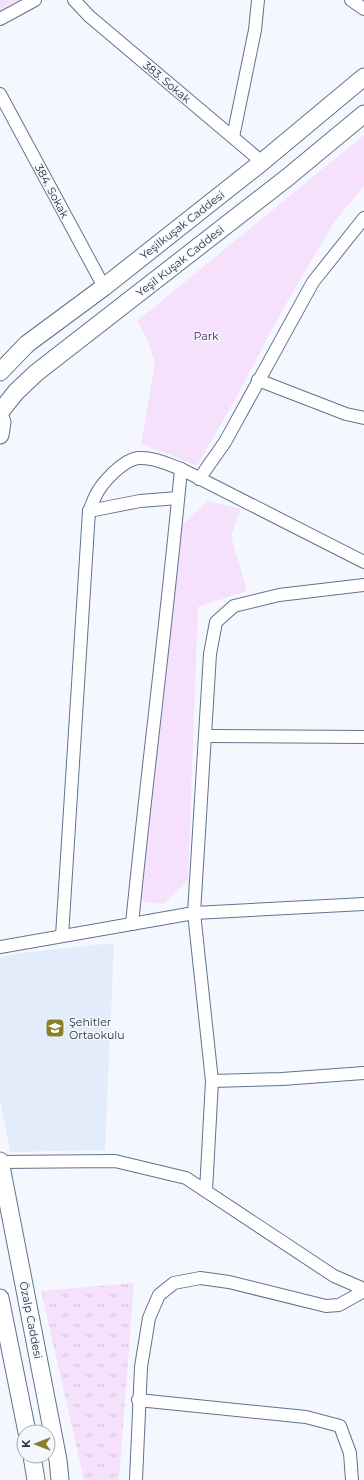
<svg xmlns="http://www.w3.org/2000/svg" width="364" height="1480" viewBox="0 0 364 1480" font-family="Montserrat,sans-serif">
<defs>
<pattern id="grass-tufts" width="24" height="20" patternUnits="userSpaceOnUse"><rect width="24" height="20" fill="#f6e1fc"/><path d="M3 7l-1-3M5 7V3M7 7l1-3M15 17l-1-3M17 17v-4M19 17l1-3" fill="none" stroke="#d3c1d9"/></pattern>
</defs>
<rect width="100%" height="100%" fill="#f4f8fe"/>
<polygon fill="#e2ecfa" points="114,943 105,1150 10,1152 0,1099 0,958 20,953"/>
<polygon fill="url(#grass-tufts)" points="134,1283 119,1480 84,1480 41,1291"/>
<g fill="#f6e1fc">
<polygon points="0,0 23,0 0,13"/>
<polygon points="364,135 364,186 333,224 283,309 237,396 197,466 168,454 141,444 155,363 147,339 137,321"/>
<polygon points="208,501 241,509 231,536 247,591 198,607 188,880 163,904 141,901 179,528"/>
</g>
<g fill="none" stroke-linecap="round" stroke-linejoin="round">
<g stroke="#61738c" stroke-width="14">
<g id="minor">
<polyline points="74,0 89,16 262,162"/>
<polyline points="351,0 364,9"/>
<polyline points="0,19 35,0"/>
<polyline points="0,94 104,287"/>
<polyline points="233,137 255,30 258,0"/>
<polyline points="258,380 346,414 364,418"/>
<polyline points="199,479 225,442 313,282 364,218"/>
<polyline points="89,511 140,501 178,498"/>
<polyline points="205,736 364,737"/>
<path d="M 132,924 C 147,772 167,621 181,469"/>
<path d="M 62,936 L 89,511 C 91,507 93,501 95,497 C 101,483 123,460 138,458 C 153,457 167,464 181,469 L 364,562"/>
<polyline points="0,947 194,913 364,904"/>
<polyline points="212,1081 282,1079 364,1073"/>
<polyline points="0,1162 115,1161 186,1178 334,1276 364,1289"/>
<polyline points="206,1191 212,1081 194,913 210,654 216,622 234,606 279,595 364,585"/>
<polyline points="138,1400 306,1417 340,1426 350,1453 352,1480"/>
<polyline points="136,1480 141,1367 149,1318 159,1295 174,1283 200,1278 229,1282 326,1306 339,1305 364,1291"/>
</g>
</g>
<g stroke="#61738c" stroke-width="19">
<g id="secondary">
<polyline points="0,372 27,344 104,287 262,162 364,77"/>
<polyline points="0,412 16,392 36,373 288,177 364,114"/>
<polyline points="0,417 2,422 0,435"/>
<polyline points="0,1161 58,1460 60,1480"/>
<polyline points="0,1298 27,1432"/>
<polyline points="32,1456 36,1480"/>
</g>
</g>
<use href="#minor" stroke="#fff" stroke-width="12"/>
<use href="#secondary" stroke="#fff" stroke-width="17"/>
</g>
<defs>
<g id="school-square" transform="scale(1)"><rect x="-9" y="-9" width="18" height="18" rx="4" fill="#897f26" stroke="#f4f8fe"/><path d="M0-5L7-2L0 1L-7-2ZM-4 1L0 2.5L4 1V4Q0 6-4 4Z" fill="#fff"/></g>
</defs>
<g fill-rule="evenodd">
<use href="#school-square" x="55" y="1028"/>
</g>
<g text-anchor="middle" stroke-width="3" stroke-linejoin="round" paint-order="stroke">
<g font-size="11" fill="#28303b" stroke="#f4f8fe">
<text transform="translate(167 82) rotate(40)" y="4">383. Sokak</text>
<text transform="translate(52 191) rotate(62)" y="4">384. Sokak</text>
<text transform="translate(182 225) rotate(-38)" y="4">Yeşilkuşak Caddesi</text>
<text transform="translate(180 261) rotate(-38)" y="4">Yeşil Kuşak Caddesi</text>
<text transform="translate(31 1320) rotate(79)" y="4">Özalp Caddesi</text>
</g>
<g font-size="11" fill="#4a2456" stroke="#f4f8fe">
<text x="206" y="340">Park</text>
</g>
<g font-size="11" fill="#28303b" stroke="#f4f8fe" text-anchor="start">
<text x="69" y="1026">Şehitler<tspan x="69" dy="13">Ortaokulu</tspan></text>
</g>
</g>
<g transform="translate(36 1444) rotate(270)"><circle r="19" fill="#f4f8fe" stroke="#a2a8b0"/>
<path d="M0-3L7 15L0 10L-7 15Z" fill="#897f26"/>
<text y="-6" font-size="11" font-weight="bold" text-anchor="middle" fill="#28303b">K</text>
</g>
</svg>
